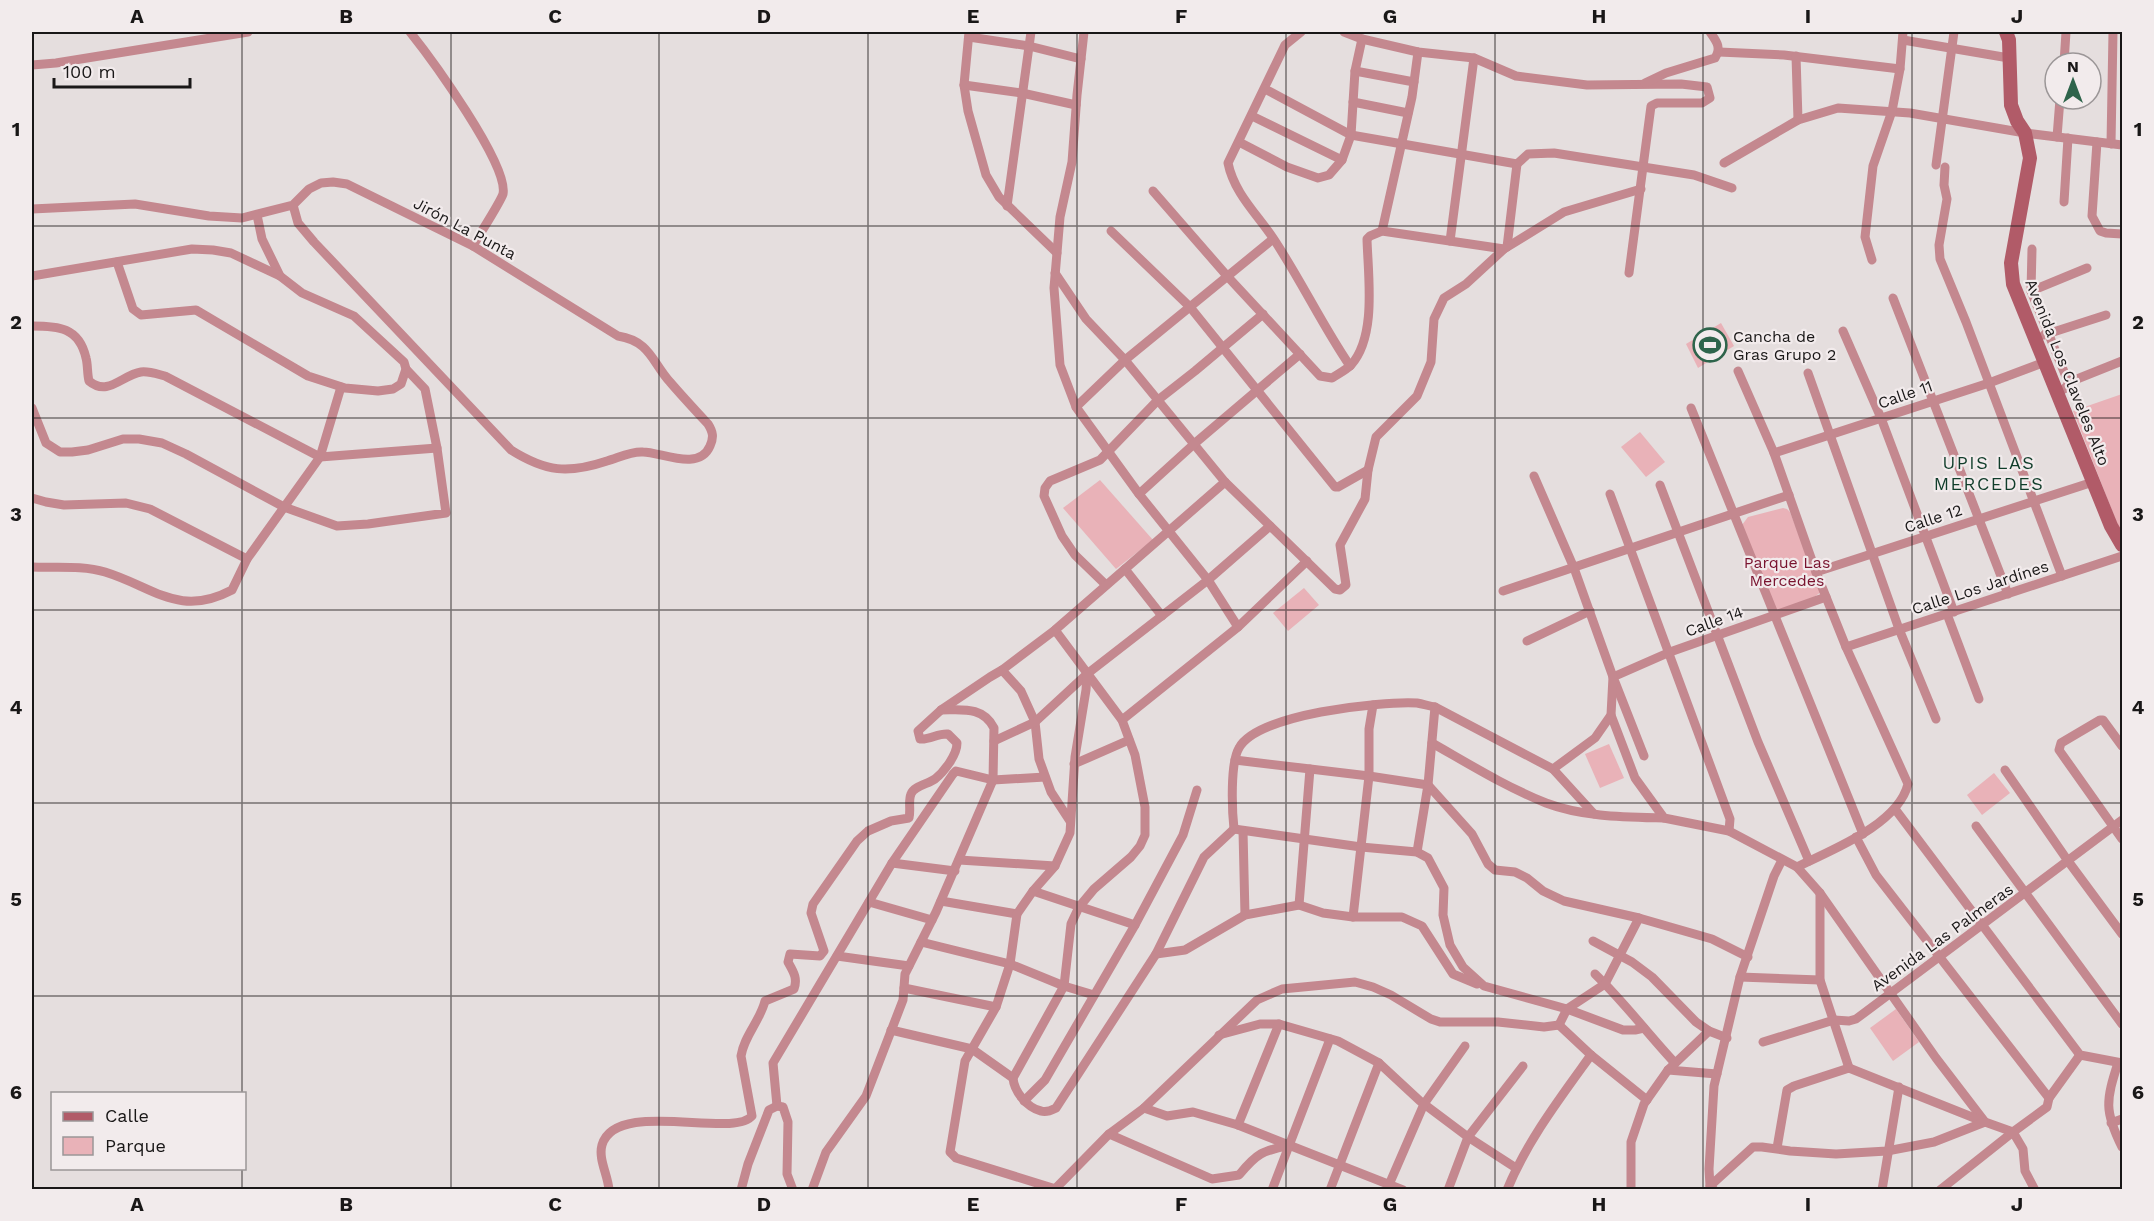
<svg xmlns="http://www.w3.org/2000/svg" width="2154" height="1221" viewBox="0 0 2154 1221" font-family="'Work Sans',sans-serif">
<rect width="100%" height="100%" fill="#e5dede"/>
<g fill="#e9b2b8">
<polygon points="1721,323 1734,346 1698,368 1686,344"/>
<polygon points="2122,394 2122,536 2073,411"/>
<polygon points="1640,432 1665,462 1646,477 1621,447"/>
<polygon points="1100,480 1153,540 1116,569 1063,508"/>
<polygon points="1783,508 1787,509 1790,512 1821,592 1813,598 1776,611 1742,525 1748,517"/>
<polygon points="1304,588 1319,605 1288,631 1273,613"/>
<polygon points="1609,744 1624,778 1600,788 1585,754"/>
<polygon points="1994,773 2010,793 1982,815 1967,795"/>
<polygon points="1896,1009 1919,1042 1893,1061 1870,1028"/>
</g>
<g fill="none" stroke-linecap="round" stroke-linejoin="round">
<g stroke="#c4888f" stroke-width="9">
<path d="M 410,32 C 430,57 509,165 503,194 C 500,203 479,235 473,246"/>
<polyline points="969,32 964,85 968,111 986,175 999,197 1057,253"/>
<polyline points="1084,32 1077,95 1072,162 1060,217 1054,288 1060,365 1076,407 1139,494 1208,580 1238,627"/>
<path d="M 1301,32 L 1285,45 L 1228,163 C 1234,193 1257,214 1273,238 C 1301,280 1322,325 1350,366"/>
<polyline points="1344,32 1362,39 1418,52 1474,58 1516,76 1587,85 1681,84 1707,87 1710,98 1702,103 1657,103 1651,106 1629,273"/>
<polyline points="969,37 1029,46 1081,59"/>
<polyline points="1903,40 2009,58"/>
<polyline points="1719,52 1784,55 1900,69"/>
<polyline points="1796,56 1798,120"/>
<polyline points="2064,63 2066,32"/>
<polyline points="32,65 56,63 248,32"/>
<polyline points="1355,71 1414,82"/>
<path d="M 1645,83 L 1666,73 L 1715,58 C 1722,47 1716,41 1710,32"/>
<polyline points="964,85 1022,93 1076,105"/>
<polyline points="1265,89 1351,135 1517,164 1528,154 1554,153 1694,175 1732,188"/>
<polyline points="1353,102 1408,113"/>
<polyline points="1252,116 1342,160"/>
<polyline points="2057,137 2060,99"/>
<polyline points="1239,142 1287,167 1318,178 1329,175 1342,160 1351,135 1355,71 1362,39"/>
<polyline points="2097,142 2092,216 2100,231 2106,233 2122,234"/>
<polyline points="2111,144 2113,32"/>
<polyline points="1724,163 1798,120 1838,108 1910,113 2025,133 2122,145"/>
<polyline points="1936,165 1954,32"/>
<polyline points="1945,167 1944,185 1947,199 1939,245 1940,259 1966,322 2062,576"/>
<path d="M 1153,191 L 1228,277 L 1320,376 L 1332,378 C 1338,374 1346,370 1351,365 C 1377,336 1368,276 1367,239 L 1370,236 L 1382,231 L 1504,249"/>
<polyline points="2064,202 2068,138"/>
<polyline points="1007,206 1031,32"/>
<path d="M 32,209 L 135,204 L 209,216 L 242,218 L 293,205 L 309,189 L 321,183 L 333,182 L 347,184 L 473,246 L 618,336 C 650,341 652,362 670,382 C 682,396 695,410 708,424 C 713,432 714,437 710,446 C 699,472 661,452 643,452 C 631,451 618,458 607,461 C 568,474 546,472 511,450 L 314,242 L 298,223 L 293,205"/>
<polyline points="1111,231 1190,307 1335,487 1338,487 1368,470"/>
<polyline points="1382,231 1412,97 1418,52"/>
<polyline points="1450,241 1474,58"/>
<polyline points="1507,247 1517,164"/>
<polyline points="1872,260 1865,237 1873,166 1892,111 1900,69 1903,32"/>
<polyline points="117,262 133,309 141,315 196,310 308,376 345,388 378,391 393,389 401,384 406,369 404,362 354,316 302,293 280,276 262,239 257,215"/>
<polyline points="1055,273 1086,319 1125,360 1225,482 1335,589 1340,590 1346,585 1340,545 1365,499 1368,470 1376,437 1417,396 1431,362 1434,319 1444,298 1466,284 1504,249 1564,212 1641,189"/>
<polyline points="32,276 192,249 213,250 231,253 280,276"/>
<polyline points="2031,291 2032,249"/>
<polyline points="1893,298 2008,594"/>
<path d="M 32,326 C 58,326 79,327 86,358 C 88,365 87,373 89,381 C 108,397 122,375 141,372 C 149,371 157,374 165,376 L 320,457 L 437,448"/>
<polyline points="1843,331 1881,418 1954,612"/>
<polyline points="2044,335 2106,315"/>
<path d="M 1738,371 L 1774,453 L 1816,572 L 1846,647 L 1908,784 C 1898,825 1831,850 1797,867"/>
<polyline points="1808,373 1899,629 1936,719"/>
<polyline points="2069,384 2031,291 2087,268"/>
<polyline points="2058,392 2064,389 2072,381 2122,361"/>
<polyline points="1076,407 1125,360 1273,239"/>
<polyline points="32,408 46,443 60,452 72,452 88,450 123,439 139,439 162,443 186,454 284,507 337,526 368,524 446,513 437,448 425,389 406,369"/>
<polyline points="1691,408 1863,834"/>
<polyline points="1774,453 1989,383 2045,362"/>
<polyline points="1660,485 1758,742 1809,861"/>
<polyline points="1139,494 1194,444 1300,354"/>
<polyline points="1610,494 1730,819 1729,831"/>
<polyline points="32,498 46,502 64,505 126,503 150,509 247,559"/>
<path d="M 32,567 C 55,568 83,565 105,572 C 154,587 179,618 232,590 L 247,559 L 320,457 L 341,387"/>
<polyline points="1125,569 1162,616"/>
<polyline points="1816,572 2093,482"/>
<polyline points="1106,585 1075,555 1062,536 1044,496 1045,488 1050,481 1100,460 1158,400 1195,371 1263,314"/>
<polyline points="1503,591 1789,495"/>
<polyline points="1947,614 1979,699"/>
<path d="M 1055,630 L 1122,720 L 1135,755 L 1145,807 L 1145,835 L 1140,846 L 1131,857 L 1094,889 L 1079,907 L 1071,924 L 1064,986 L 1013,1078 C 1014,1091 1027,1108 1041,1111 C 1047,1113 1052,1110 1056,1108 L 1156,954 L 1204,857 L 1234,829"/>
<polyline points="1527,641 1590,611"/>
<polyline points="1846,647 2122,556"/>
<polyline points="1002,670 1021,691 1035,722 1039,759 1051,792 1070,821"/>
<polyline points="1611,715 1635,778 1664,818 1729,831 1797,867 1820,893 1936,1058 1985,1122 2013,1132 2047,1107 2049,1098 1876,875 1856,837"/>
<polyline points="1122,720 1238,627 1307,561"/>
<polyline points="994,741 1035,722 1087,674 1208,580 1270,526"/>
<path d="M 1432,743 C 1469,764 1506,787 1546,803 C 1583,817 1625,817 1664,818"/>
<polyline points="2122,746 2103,720 2100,720 2061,743 2059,750 2122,839"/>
<polyline points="1644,756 1613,677 1670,652 1826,597"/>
<polyline points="1235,760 1369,776 1428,785 1472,834 1488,864 1495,870 1515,872 1527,878 1543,891 1564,901 1639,918 1712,939 1748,957"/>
<polyline points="1074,764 1129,740"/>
<polyline points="1553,769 1594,814"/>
<polyline points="2005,770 2068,861 2122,934"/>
<polyline points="1895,809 2080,1055 2122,1063"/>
<polyline points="1976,826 2122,1024"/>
<path d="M 1234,829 C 1232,811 1230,763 1239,748 C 1257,714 1380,701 1417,703 C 1423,704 1429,706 1435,707 L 1553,769 L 1595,738 L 1611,715 L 1613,677 L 1574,568 L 1534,476"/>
<polyline points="1234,829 1361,847 1417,852 1428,858 1444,888 1443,915 1450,945 1463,967 1484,986 1567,1009 1623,1030 1635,1030 1644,1028"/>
<polyline points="1243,831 1245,915"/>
<polyline points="1417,852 1428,785 1435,707"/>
<polyline points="959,860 1055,866"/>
<polyline points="892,863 955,871"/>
<polyline points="1033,891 1135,925"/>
<polyline points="1820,893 1820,980 1849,1068"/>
<polyline points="941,901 1017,914"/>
<polyline points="869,902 932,920"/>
<polyline points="1299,905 1310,769"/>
<polyline points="1353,917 1369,776 1369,729 1373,705"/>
<polyline points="1593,941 1632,962 1652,977 1696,1022 1709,1031 1727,1038"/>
<polyline points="921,942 1010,964 1064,986 1094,995"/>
<polyline points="1156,954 1185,950 1245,915 1299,905 1323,913 1353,917 1402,917 1422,926 1453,974 1477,984"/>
<polyline points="837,956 909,966"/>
<path d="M 1595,974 C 1625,1003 1647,1033 1675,1063"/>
<polyline points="1740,977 1820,980"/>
<polyline points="904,988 996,1007"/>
<polyline points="1559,1025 1567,1009 1605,984 1639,918"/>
<polyline points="1559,1025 1591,1055 1647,1100"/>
<polyline points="891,1030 972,1049 1013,1078"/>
<polyline points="1219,1035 1260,1024 1279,1024 1338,1041 1379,1063 1420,1101 1468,1137 1516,1168"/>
<polyline points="1763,1042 1834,1020 1849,1021 1856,1019 2122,820"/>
<path d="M 2118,1063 C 2106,1100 2104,1111 2122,1147"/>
<polyline points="1668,1070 1717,1074"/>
<polyline points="2049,1098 2080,1055"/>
<polyline points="1024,1101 1045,1080 1135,925 1183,835 1197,790"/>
<polyline points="777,1106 773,1063 892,863 953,774 956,771 993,780 1045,777"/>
<polyline points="1144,1108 1167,1116 1193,1112 1238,1125 1403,1190"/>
<polyline points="2111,1123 2122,1119"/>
<polyline points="1238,1125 1279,1024"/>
<path d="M 1109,1134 L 1212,1179 L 1239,1175 C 1257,1153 1262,1151 1290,1145"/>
<polyline points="1777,1148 1787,1090 1794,1086 1849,1068 1982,1121"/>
<polyline points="1710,1186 1753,1147 1762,1147 1790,1151 1836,1154 1887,1151 1934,1142 1985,1122"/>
<polyline points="1388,1187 1424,1104 1465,1046"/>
<polyline points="1056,1188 1109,1134 1144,1108 1257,1000 1282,989 1355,982 1373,987 1391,995 1431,1019 1440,1022 1498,1022 1544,1027 1559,1025"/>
<path d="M 609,1190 C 608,1175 598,1159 602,1145 C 616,1098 733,1139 752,1116 L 741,1056 C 744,1036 760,1021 765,1001 L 794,989 C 798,978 793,971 788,962 L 790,954 L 820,956 L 824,951 L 811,913 L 813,904 L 857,841 L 868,831 L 891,821 L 909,818 C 911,810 908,801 911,794 C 914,786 928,784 935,779 C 944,772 957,755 957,743 L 948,734 C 938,733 930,740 920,739 L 918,731 L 941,710 L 990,677 L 1002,670 L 1055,630 L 1225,482"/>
<polyline points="741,1190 748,1164 769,1110 777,1106 783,1107 788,1122 787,1174 793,1190"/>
<path d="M 812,1190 L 826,1152 L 866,1096 L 903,1000 L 905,974 L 936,912 L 993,780 L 994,728 C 983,706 962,710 941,710"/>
<polyline points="1059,1190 956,1158 950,1152 965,1061 996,1007 1010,964 1017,914 1033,891 1055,866 1070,833 1075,757 1086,690 1087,674"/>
<polyline points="1272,1190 1330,1039"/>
<polyline points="1330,1190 1379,1063"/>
<polyline points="1448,1190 1468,1137 1523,1066"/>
<path d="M 1507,1190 C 1527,1141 1560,1098 1591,1055"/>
<polyline points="1631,1190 1631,1142 1644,1104 1668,1070 1709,1031"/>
<polyline points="1714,1190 1710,1186 1709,1169 1714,1086 1740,977 1774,876 1782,860"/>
<polyline points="1882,1190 1899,1087"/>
<polyline points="1940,1190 2013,1132 2023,1149 2025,1171 2035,1190"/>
</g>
<polyline stroke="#b15b68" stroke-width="14" points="2006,32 2009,40 2011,105 2017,121 2025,133 2030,158 2011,263 2013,284 2111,526 2122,545"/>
</g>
<path fill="none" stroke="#191717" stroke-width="1.5" stroke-opacity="0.55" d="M 242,32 L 242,1094M 451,32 L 451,1190M 659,32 L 659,1190M 868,32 L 868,1190M 1077,32 L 1077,1190M 1286,32 L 1286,1190M 1495,32 L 1495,1190M 1703,32 L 1703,1190M 1912,32 L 1912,1190M 32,226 L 2122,226M 32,418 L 2122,418M 32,610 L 2122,610M 32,803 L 2122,803M 32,996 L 2122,996M 242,1168 L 242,1190"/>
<defs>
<g id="stadium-ring" transform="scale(1.725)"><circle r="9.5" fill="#f2ebec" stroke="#2e644b" stroke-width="1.5"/><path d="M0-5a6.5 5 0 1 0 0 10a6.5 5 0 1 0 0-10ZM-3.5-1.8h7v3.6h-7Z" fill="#2e644b"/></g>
</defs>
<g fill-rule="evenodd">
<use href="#stadium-ring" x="1710" y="345"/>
</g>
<g text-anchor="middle" stroke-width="4.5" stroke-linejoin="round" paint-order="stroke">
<g font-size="16" fill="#191717" stroke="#f2ebec">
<text transform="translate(465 228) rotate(28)" y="6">Jirón La Punta</text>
<text transform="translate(2068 372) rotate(68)" y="6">Avenida Los Claveles Alto</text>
<text transform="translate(1905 394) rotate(-19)" y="6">Calle 11</text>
<text transform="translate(1933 518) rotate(-18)" y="6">Calle 12</text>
<text transform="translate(1980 587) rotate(-18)" y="6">Calle Los Jardínes</text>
<text transform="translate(1714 621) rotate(-20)" y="6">Calle 14</text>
<text transform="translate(1942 937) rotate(-36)" y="6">Avenida Las Palmeras</text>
</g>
<g font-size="16" fill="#191717" stroke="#f2ebec" text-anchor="start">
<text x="1733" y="342">Cancha de<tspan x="1733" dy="18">Gras Grupo 2</tspan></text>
</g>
<g font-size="16" fill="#79132f" stroke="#f2ebec">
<text x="1787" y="568">Parque Las<tspan x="1787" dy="18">Mercedes</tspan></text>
</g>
<g font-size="18" letter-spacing="1.5" fill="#103d2a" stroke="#f2ebec">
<text x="1989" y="469">UPIS LAS<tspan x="1989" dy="21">MERCEDES</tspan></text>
</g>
</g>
<rect width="2154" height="1221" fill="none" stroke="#f2ebec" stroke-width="66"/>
<rect x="51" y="1092" width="195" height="78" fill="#f2ebec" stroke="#9b9697" stroke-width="1.5"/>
<rect x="63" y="1112" width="30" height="9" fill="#b15b68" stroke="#9b9697" stroke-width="1.5"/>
<text x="105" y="1122" font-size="18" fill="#191717">Calle</text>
<rect x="63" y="1137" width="30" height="18" fill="#e9b2b8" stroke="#9b9697" stroke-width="1.5"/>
<text x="105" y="1152" font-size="18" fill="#191717">Parque</text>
<g transform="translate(2073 81)"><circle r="28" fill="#f2ebec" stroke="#9b9697" stroke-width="1.5"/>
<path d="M0-4.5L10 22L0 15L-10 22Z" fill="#2e644b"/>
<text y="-9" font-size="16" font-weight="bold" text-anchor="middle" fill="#191717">N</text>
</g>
<path d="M54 78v9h136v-9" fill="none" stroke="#191717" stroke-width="3"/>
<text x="63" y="78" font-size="18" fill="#191717" stroke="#f2ebec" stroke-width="4.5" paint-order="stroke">100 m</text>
<rect x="33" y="33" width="2088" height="1155" fill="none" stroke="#191717" stroke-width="2"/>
<g font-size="20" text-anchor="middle" font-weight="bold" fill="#191717">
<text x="137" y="23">A</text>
<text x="346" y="23">B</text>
<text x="555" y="23">C</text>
<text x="764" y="23">D</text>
<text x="973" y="23">E</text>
<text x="1181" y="23">F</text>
<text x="1390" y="23">G</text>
<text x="1599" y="23">H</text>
<text x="1808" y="23">I</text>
<text x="2017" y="23">J</text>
<text x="16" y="136">1</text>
<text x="2138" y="136">1</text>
<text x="16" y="329">2</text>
<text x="2138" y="329">2</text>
<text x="16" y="521">3</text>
<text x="2138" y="521">3</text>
<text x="16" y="714">4</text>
<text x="2138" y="714">4</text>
<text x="16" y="906">5</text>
<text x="2138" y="906">5</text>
<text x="16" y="1099">6</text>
<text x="2138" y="1099">6</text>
<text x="137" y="1211">A</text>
<text x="346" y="1211">B</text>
<text x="555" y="1211">C</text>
<text x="764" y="1211">D</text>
<text x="973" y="1211">E</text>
<text x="1181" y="1211">F</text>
<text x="1390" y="1211">G</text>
<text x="1599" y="1211">H</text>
<text x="1808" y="1211">I</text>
<text x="2017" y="1211">J</text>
</g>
</svg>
